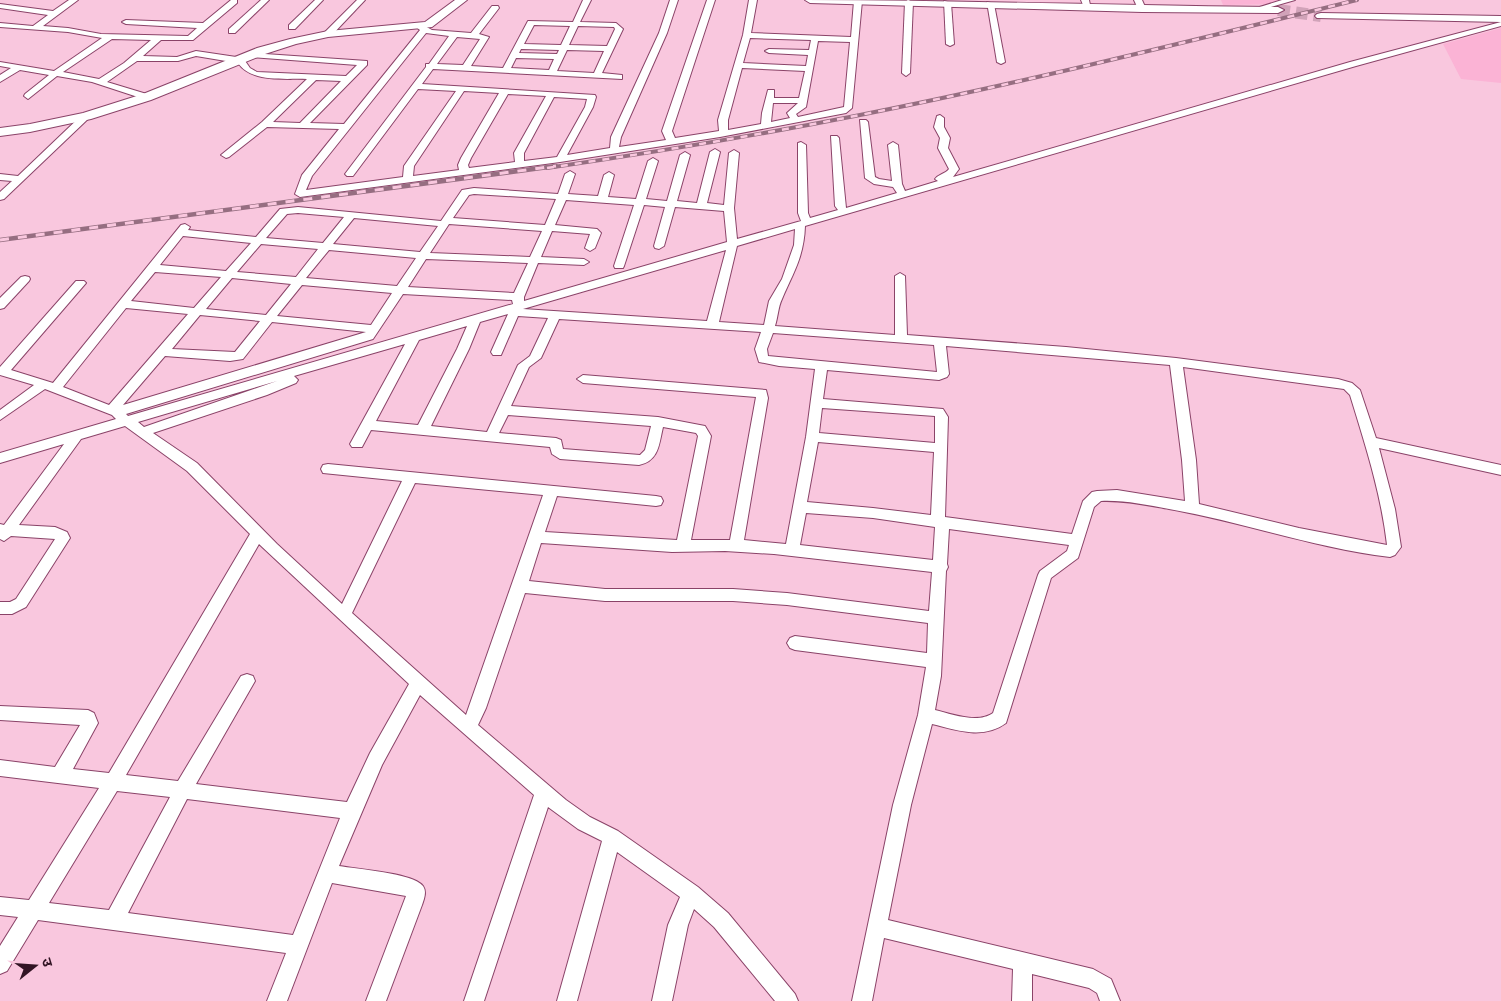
<svg xmlns="http://www.w3.org/2000/svg" width="1501" height="1001" viewBox="0 0 1501 1001" font-family="'Libre Baskerville','Noto Sans Devanagari',serif">
<rect width="100%" height="100%" fill="#f9c7de"/>
<g fill="#fbb3d5">
<polygon points="1221,0 1296,0 1279,4 1223,5"/>
<polygon points="1501,28 1501,83 1461,79 1443,44"/>
</g>
<g fill="none" stroke-linecap="round" stroke-linejoin="round">
<polyline stroke="#d1a3b9" stroke-width="12" stroke-dasharray="12 6" stroke-linecap="butt" points="1278,10 1321,16"/>
<g stroke="#8a4368" stroke-width="2">
<g id="street">
<path d="M 69,0 L 78,0 L 43,26 L 68,28 L 101,34 L 188,36 L 197,28 L 126,24 L 122,22 L 126,20 L 203,23 L 231,0 L 237,0 L 237,3 L 193,40 L 161,40 L 143,56 L 177,57 L 196,51 L 243,58 L 250,68 L 257,72 L 346,76 L 357,65 L 250,57 L 246,55 L 250,53 L 367,61 L 367,65 L 310,123 L 344,124 L 420,30 L 416,27 L 417,25 L 423,25 L 432,30 L 471,33 L 492,6 L 498,6 L 499,8 L 479,34 L 489,37 L 471,66 L 503,68 L 528,21 L 573,22 L 583,0 L 591,0 L 580,22 L 616,23 L 623,29 L 602,73 L 622,75 L 622,79 L 433,69 L 422,84 L 595,95 L 596,97 L 593,107 L 567,155 L 610,148 L 611,137 L 659,33 L 670,0 L 678,0 L 667,33 L 621,137 L 619,147 L 666,140 L 662,131 L 707,0 L 715,0 L 672,131 L 675,138 L 719,131 L 718,120 L 743,35 L 749,0 L 757,0 L 751,33 L 851,37 L 854,1 L 862,1 L 852,108 L 846,113 L 720,137 L 560,162 L 300,197 L 295,194 L 302,175 L 339,129 L 267,127 L 229,157 L 226,158 L 221,155 L 262,122 L 307,79 C 284,78 252,83 238,63 L 196,56 L 178,61 L 137,61 L 107,82 L 150,95 L 150,99 L 147,100 L 92,82 L 57,76 L 28,99 L 24,96 L 25,94 L 49,75 L 20,70 L 0,82 L 0,75 L 11,68 L 0,66 L 0,62 L 54,71 L 102,38 L 68,32 L 0,27 L 0,23 L 33,26 L 48,15 L 0,8 L 0,4 L 53,11 ZM 534,25 L 570,26 L 561,45 L 524,44 ZM 578,26 L 614,27 L 615,29 L 607,46 L 569,45 ZM 426,33 L 449,36 L 429,64 L 426,64 L 426,67 L 345,174 L 347,176 L 353,176 L 418,89 L 456,91 L 404,166 L 403,177 L 306,190 L 312,176 ZM 457,37 L 480,39 L 463,65 L 437,64 ZM 750,38 L 811,40 L 809,50 L 769,49 L 765,51 L 769,53 L 808,55 L 806,66 L 743,63 ZM 112,39 L 151,40 L 124,63 L 99,79 L 63,72 ZM 818,41 L 850,42 L 844,107 L 798,117 L 796,114 L 806,107 ZM 521,49 L 559,50 L 557,54 L 519,53 ZM 567,50 L 604,51 L 594,73 L 557,71 ZM 516,58 L 554,59 L 549,70 L 511,68 ZM 742,68 L 805,71 L 799,98 L 774,98 L 774,90 L 768,90 L 762,113 L 761,124 L 728,130 L 728,120 ZM 316,80 L 341,81 L 300,123 L 273,122 ZM 464,91 L 499,93 L 461,158 L 458,165 L 459,170 L 413,176 L 414,166 ZM 508,94 L 546,96 L 514,153 L 515,162 L 469,168 L 468,165 L 471,158 ZM 554,97 L 587,99 L 585,107 L 557,157 L 524,161 L 524,153 ZM 773,103 L 798,103 L 787,113 L 790,118 L 771,122 Z"/>
<polygon points="261,0 269,0 235,33 229,33 229,29"/>
<polygon points="315,0 323,0 295,29 289,29 289,25"/>
<polygon points="357,0 365,0 331,36 325,36 325,32"/>
<polygon points="908,0 913,2 910,73 906,76 902,73 905,2"/>
<polygon points="1081,0 1089,0 1091,10 1085,10"/>
<polygon points="1134,0 1142,0 1146,9 1145,11 1139,11"/>
<polygon points="1282,0 1295,0 1254,12 1250,10"/>
<polygon points="944,1 951,3 954,44 950,46 946,44"/>
<polygon points="987,2 994,4 1005,62 1001,64 997,62"/>
<path d="M 1501,22 L 1501,26 L 1356,66 L 805,226 C 804,257 793,273 782,299 C 778,307 778,317 775,326 L 895,335 L 895,276 L 900,273 L 905,276 L 907,335 L 1066,347 L 1176,358 L 1338,379 L 1352,383 L 1360,390 L 1376,438 L 1501,465 L 1501,475 L 1379,448 L 1395,509 L 1401,547 L 1395,555 L 1390,557 C 1315,548 1243,522 1169,509 C 1146,505 1124,500 1101,501 L 1094,507 L 1078,558 L 1051,578 L 1006,723 C 983,740 956,730 932,724 L 911,805 L 888,920 L 1093,969 L 1111,979 L 1120,1001 L 1100,1001 L 1097,993 L 1089,988 L 1032,974 L 1032,1001 L 1012,1001 L 1013,969 L 884,938 L 872,1001 L 852,1001 L 893,805 L 918,715 L 926,667 L 795,650 L 790,648 L 787,643 L 790,638 L 795,636 L 927,653 L 928,623 L 787,605 L 733,601 L 605,601 L 525,593 L 486,708 L 478,725 L 566,800 L 590,817 L 618,831 L 698,887 L 728,913 L 795,994 L 798,1001 L 775,1001 L 714,927 L 694,909 L 688,925 L 672,1001 L 652,1001 L 668,925 L 680,897 L 617,852 L 577,1001 L 557,1001 L 602,841 L 578,829 L 548,807 L 484,1001 L 464,1001 L 534,795 L 420,695 L 382,765 L 339,866 C 356,869 413,873 423,886 C 427,892 424,899 422,905 L 386,1001 L 366,1001 L 406,896 L 332,883 L 287,1001 L 267,1001 L 286,953 L 38,920 L 7,971 L 0,974 L 0,946 L 18,917 L 0,915 L 0,897 L 29,900 L 99,788 L 0,776 L 0,760 L 55,767 L 80,725 L 0,720 L 0,706 L 88,710 L 94,713 L 98,723 L 73,769 L 109,773 L 250,534 L 187,471 L 125,426 L 81,439 L 19,525 L 55,527 L 67,532 L 70,538 L 26,607 L 12,614 L 0,614 L 0,602 L 10,602 L 16,599 L 55,539 L 11,536 L 4,541 L 0,539 L 0,524 L 4,525 L 64,444 L 0,463 L 0,453 L 116,419 L 112,415 L 45,389 L 0,420 L 0,410 L 34,385 L 0,375 L 0,367 L 76,281 L 84,281 L 86,283 L 11,370 L 53,383 L 181,225 L 185,224 L 190,227 L 188,230 L 256,237 L 280,209 L 298,207 L 441,221 L 462,190 L 474,188 L 558,194 L 565,174 L 570,171 L 575,174 L 568,194 L 598,196 L 604,175 L 609,172 L 614,175 L 608,197 L 636,199 L 648,161 L 653,158 L 658,161 L 646,199 L 667,201 L 680,155 L 685,152 L 690,155 L 677,201 L 697,203 L 710,152 L 715,149 L 720,152 L 707,203 L 724,205 L 729,153 L 734,150 L 739,153 L 734,208 L 737,239 L 801,221 L 798,213 L 798,143 L 801,142 L 806,145 L 808,213 L 810,218 L 838,210 L 835,206 L 831,136 L 837,136 L 839,138 L 846,208 L 897,193 L 893,187 L 874,184 L 865,178 L 860,120 L 866,120 L 868,122 L 875,177 L 879,179 L 892,181 L 888,145 L 893,142 L 898,145 L 902,184 L 905,191 L 938,181 L 935,179 C 939,174 945,174 949,169 L 938,148 L 940,138 L 934,127 L 937,116 L 940,115 L 944,118 L 944,127 L 950,138 L 948,148 L 959,169 L 953,177 L 1350,62 ZM 474,194 L 556,199 L 545,225 L 453,218 L 469,195 ZM 566,200 L 634,205 L 614,266 L 615,268 L 623,268 L 624,266 L 644,205 L 665,207 L 654,246 L 655,248 L 659,249 L 664,246 L 675,207 L 724,211 L 727,242 L 524,301 L 524,297 L 538,263 L 584,265 L 589,262 L 584,259 L 541,257 L 552,231 L 590,234 L 585,248 L 590,251 L 595,248 L 601,233 L 597,229 L 555,225 ZM 298,213 L 344,217 L 323,243 L 266,238 L 287,214 ZM 354,218 L 438,226 L 420,252 L 333,244 ZM 449,224 L 542,231 L 530,257 L 430,253 ZM 795,229 L 794,245 L 782,279 L 769,301 L 764,325 L 719,322 L 737,246 ZM 183,236 L 251,243 L 226,271 L 160,265 ZM 261,244 L 318,249 L 296,277 L 237,272 ZM 329,250 L 416,258 L 397,286 L 306,278 ZM 726,250 L 707,321 L 523,309 ZM 426,259 L 528,263 L 514,293 L 408,287 ZM 155,272 L 221,277 L 194,308 L 131,301 ZM 232,278 L 291,284 L 266,315 L 206,309 ZM 302,285 L 392,293 L 371,325 L 277,316 ZM 403,294 L 512,300 L 513,304 L 128,416 L 126,414 L 373,339 ZM 126,308 L 188,314 L 109,405 L 63,387 ZM 508,314 L 491,352 L 493,355 L 501,355 L 518,316 L 548,318 L 530,356 L 518,365 L 487,432 L 431,426 L 469,349 L 480,322 ZM 200,315 L 260,321 L 235,352 L 172,349 ZM 559,319 L 761,332 L 755,349 L 759,362 L 779,366 L 815,369 L 806,437 L 786,544 L 744,540 L 768,398 L 766,390 L 583,375 L 577,379 L 583,383 L 756,397 L 730,540 L 691,540 L 711,436 L 705,426 L 658,417 L 511,406 L 529,367 L 541,358 ZM 272,322 L 366,332 L 123,405 L 165,356 L 230,361 L 243,359 ZM 467,326 L 457,349 L 418,425 L 376,421 L 419,340 ZM 773,333 L 934,345 L 937,372 L 768,356 L 767,349 ZM 405,344 L 350,444 L 352,447 L 362,447 L 371,430 L 550,447 L 552,454 L 560,459 L 639,465 C 659,461 659,444 663,427 L 696,433 L 698,436 L 677,540 L 545,532 L 557,496 L 656,506 L 661,505 L 663,501 L 661,497 L 656,496 L 328,464 L 323,465 L 321,469 L 323,473 L 402,481 L 342,604 L 277,544 L 197,463 L 153,433 L 267,395 L 296,383 L 298,380 L 294,376 ZM 946,346 L 1170,365 L 1182,460 L 1185,501 L 1117,490 L 1097,491 L 1092,492 L 1083,501 L 1072,534 L 945,517 L 948,417 L 943,409 L 823,399 L 827,370 L 939,380 L 947,377 L 949,374 ZM 1183,367 L 1344,389 L 1350,395 C 1365,444 1381,493 1387,545 L 1299,528 L 1199,504 L 1196,460 ZM 277,381 L 144,427 L 138,422 ZM 822,408 L 935,416 L 935,443 L 819,433 ZM 508,415 L 651,426 L 645,450 L 640,455 L 563,449 L 561,440 L 556,438 L 499,433 ZM 818,442 L 934,452 L 931,515 L 873,508 L 807,502 ZM 415,483 L 543,495 L 466,715 L 352,613 ZM 806,513 L 873,518 L 935,527 L 933,560 L 800,545 ZM 949,529 L 1069,545 L 1067,551 L 1040,571 L 1038,575 L 993,713 C 978,724 951,714 935,710 L 941,676 L 946,571 L 948,567 L 947,564 ZM 541,543 L 672,552 L 725,551 L 774,554 L 932,572 L 929,611 L 787,593 L 733,589 L 605,589 L 529,581 ZM 259,544 L 409,684 L 370,753 L 347,802 L 196,784 L 255,681 L 253,676 L 247,674 L 241,676 L 178,781 L 126,775 ZM 117,791 L 170,797 L 109,910 L 49,903 ZM 187,799 L 340,818 L 293,935 L 128,913 Z"/>
<polygon points="86,113 90,116 89,118 4,199 0,200 0,192 12,181 0,180 0,174 18,176 83,114"/>
<polygon points="25,276 29,277 30,279 29,281 4,308 0,309 0,298 21,277"/>
</g>
</g>
<g stroke="#8a4368" stroke-width="2">
<g id="secondary">
<polygon points="455,0 467,0 432,27 328,37 296,44 265,54 151,100 91,119 30,132 0,136 0,128 30,124 83,113 143,94 257,48 290,39 328,31 425,22"/>
<path d="M 805,0 C 962,0 1120,6 1278,7 L 1284,10 L 1278,13 L 1142,12 L 810,3 Z"/>
<polygon points="1321,13 1501,16 1501,22 1317,18 1315,16 1317,14"/>
</g>
</g>
<use href="#street" fill="#fff" fill-rule="evenodd"/>
<use href="#secondary" fill="#fff" fill-rule="evenodd"/>
<g stroke="#966e81" stroke-width="4">
<path id="rail-far1" d="M 547,168 C 650,153 753,136 855,116 C 1023,83 1190,41 1357,0"/>
</g>
<g stroke="#966e81" stroke-width="4.5">
<polyline id="rail" points="0,240 556,166"/>
</g>
<use href="#rail-far1" stroke="#f9c7de" stroke-width="2.5" stroke-dasharray="7" stroke-linecap="butt"/>
<use href="#rail" stroke="#f9c7de" stroke-width="3" stroke-dasharray="9" stroke-linecap="butt"/>
</g>
<g transform="translate(35 966) rotate(73)" stroke="#f9c7de" stroke-width="4" paint-order="stroke">
<path d="M0-4L9 19L0 12L-9 19Z" fill="#321424"/>
<text y="-8" font-size="14" font-weight="bold" text-anchor="middle" fill="#321424">उ</text>
</g>
</svg>
